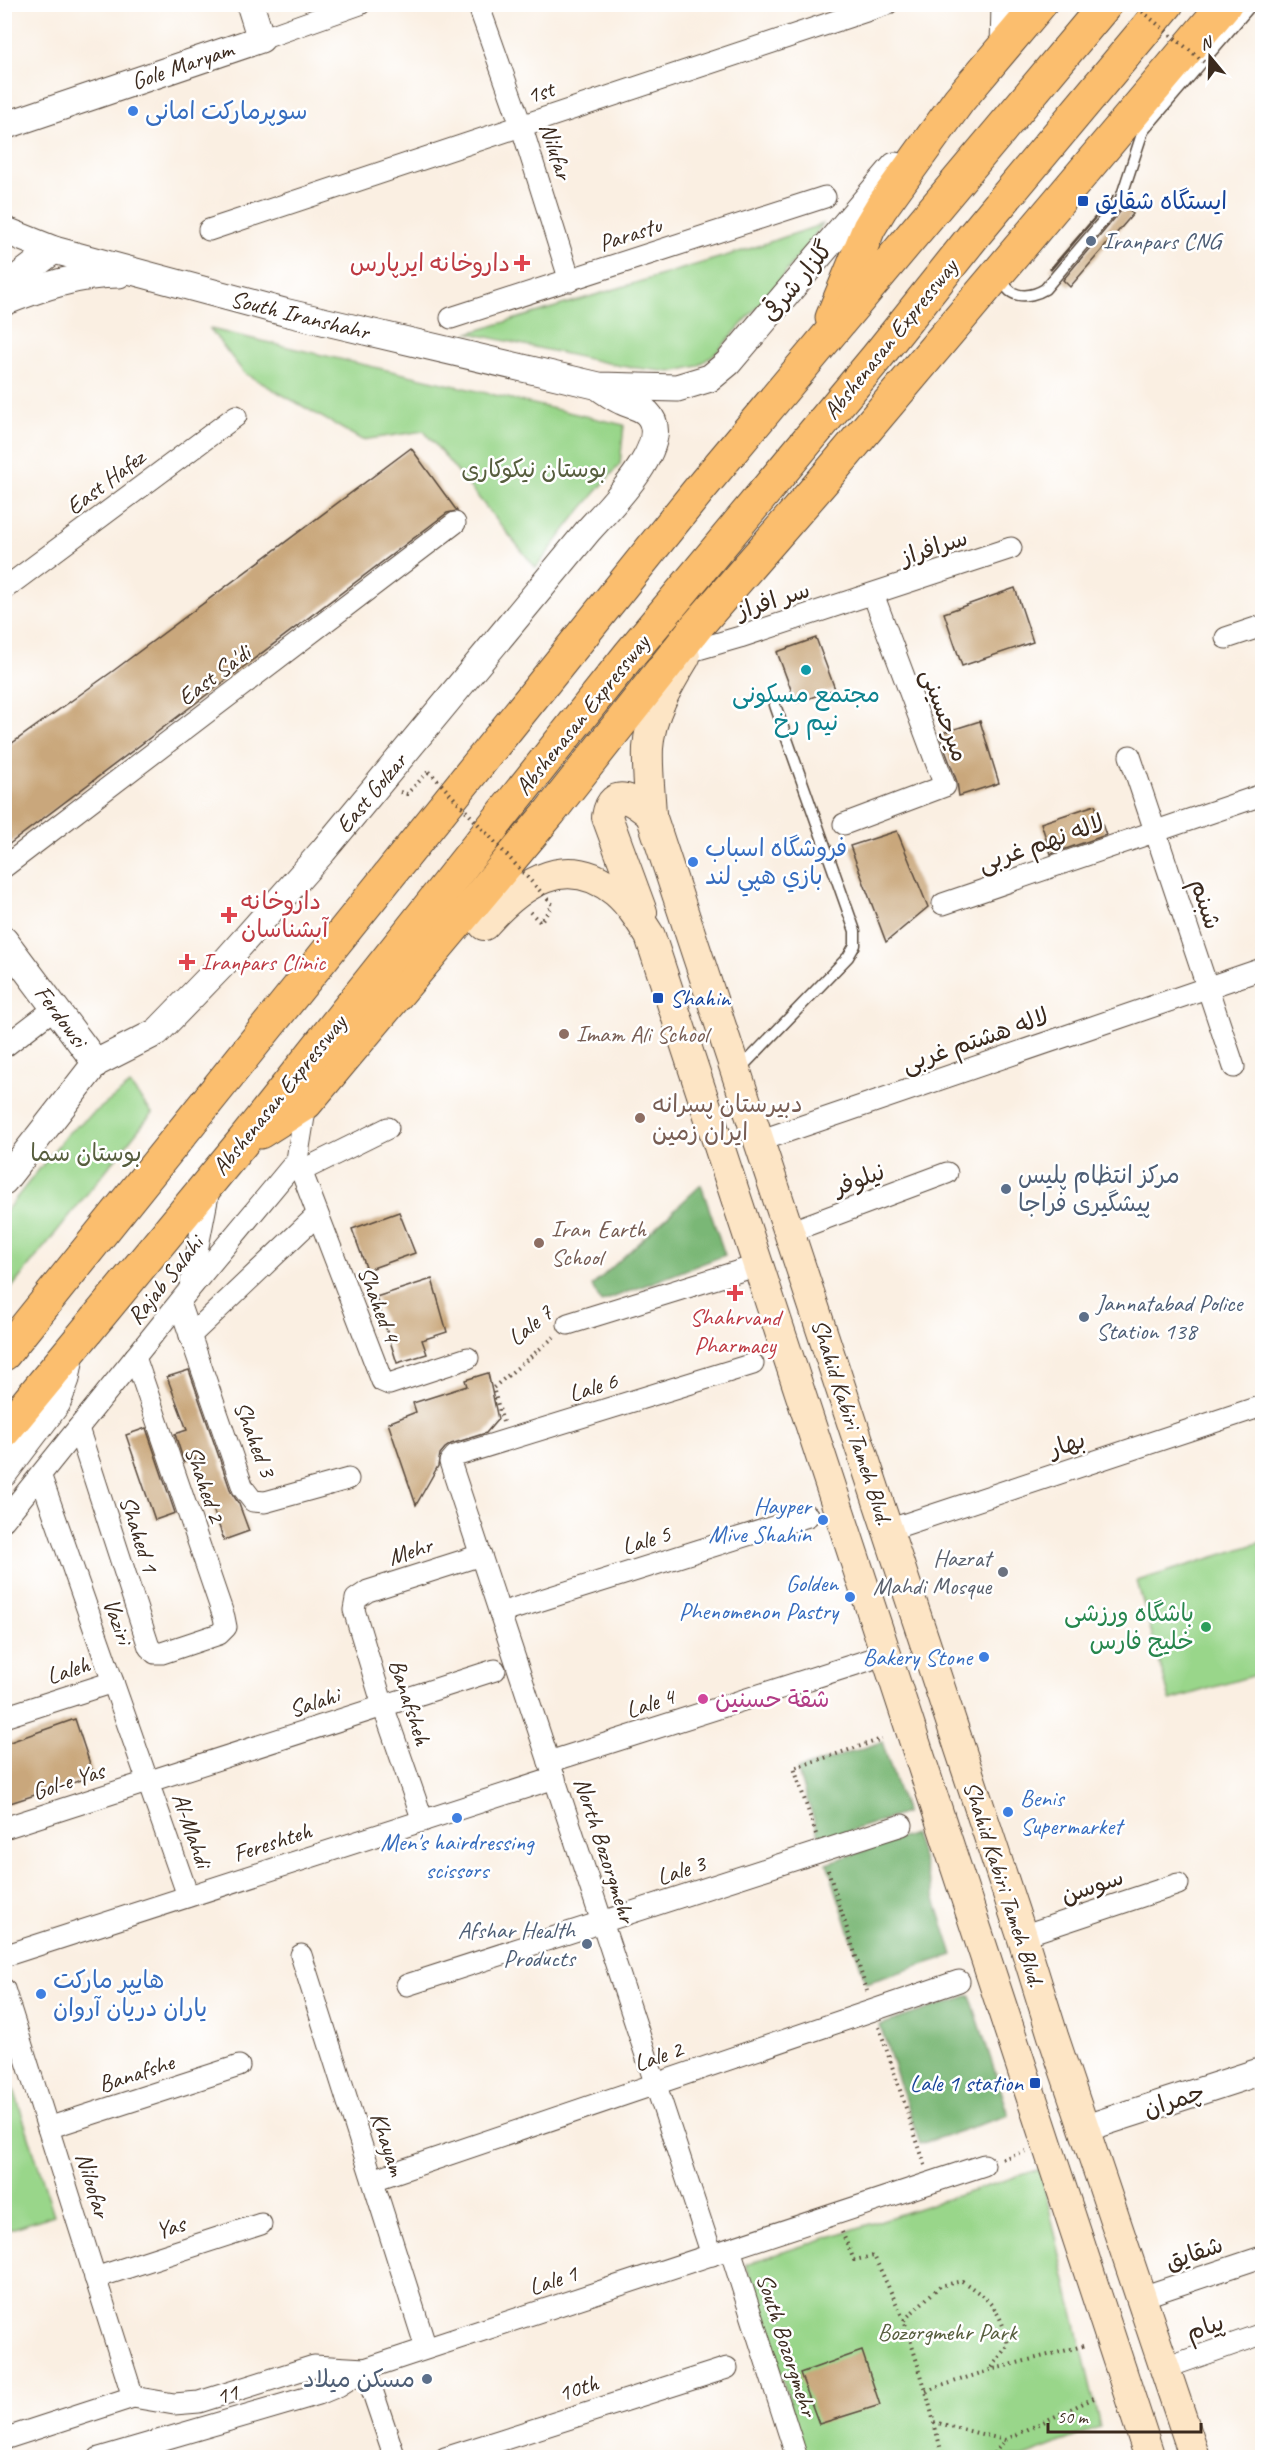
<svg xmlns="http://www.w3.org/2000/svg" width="1267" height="2462" viewBox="0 0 1267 2462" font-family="Caveat,'Playpen Sans Arabic',sans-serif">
<rect width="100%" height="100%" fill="#fff"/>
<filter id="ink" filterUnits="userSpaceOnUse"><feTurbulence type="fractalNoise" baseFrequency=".0167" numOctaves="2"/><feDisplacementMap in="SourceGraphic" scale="12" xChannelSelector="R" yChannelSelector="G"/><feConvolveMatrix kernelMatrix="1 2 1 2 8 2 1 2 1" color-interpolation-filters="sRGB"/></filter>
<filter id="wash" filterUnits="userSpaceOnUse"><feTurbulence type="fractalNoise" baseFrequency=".008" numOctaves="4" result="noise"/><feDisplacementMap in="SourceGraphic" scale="24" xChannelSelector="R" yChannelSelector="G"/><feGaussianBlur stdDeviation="1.35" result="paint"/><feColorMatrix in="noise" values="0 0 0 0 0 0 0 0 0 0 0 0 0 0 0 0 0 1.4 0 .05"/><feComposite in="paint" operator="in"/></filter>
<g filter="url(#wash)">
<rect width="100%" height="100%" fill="#faefe2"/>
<g fill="#99d68a" stroke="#6a8054" stroke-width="1.5">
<polygon points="823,224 768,295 718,351 698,366 671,372 621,366 469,333 752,248"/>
<polygon points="210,329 624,425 620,464 574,518 536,568 424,431 362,440 244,373"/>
<polygon points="130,1085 152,1113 5,1296 5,1212 68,1133"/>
<polygon points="1262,1542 1262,1673 1170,1700 1137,1581"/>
<polygon points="5,2061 54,2215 5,2231 4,2231"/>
<polygon points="1040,2169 1100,2427 1022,2457 807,2457 746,2264"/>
</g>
<g fill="#7ab776" stroke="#5a704a" stroke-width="1.5">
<polygon points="701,1185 725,1255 601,1302 592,1286"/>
<polygon points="882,1742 906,1813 821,1840 797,1770"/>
<polygon points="914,1834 953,1955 866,1983 827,1863"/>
<polygon points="970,1995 1009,2115 920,2144 880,2025"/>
</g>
<g id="blocks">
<g fill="#c9a77b">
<polygon points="1113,196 1113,197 1051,270 1050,269"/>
<polygon points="1125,206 1133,214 1070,287 1063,280"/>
<polygon points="411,448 457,511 447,513 4,848 4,749 113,671"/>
<polygon points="1015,588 1033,642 962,666 944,613"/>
<polygon points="816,638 835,689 796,703 777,652"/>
<polygon points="980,721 999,783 959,796 957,782 939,734"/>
<polygon points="1095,805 1106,835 1051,854 1041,823"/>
<polygon points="897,831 928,907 886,942 850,846"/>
<polygon points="399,1212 415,1253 367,1270 352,1229"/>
<polygon points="432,1279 447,1332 422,1340 427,1354 397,1363 376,1297"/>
<polygon points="189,1370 231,1492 239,1504 249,1531 224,1540 195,1458 184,1462 175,1434 187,1430 167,1377"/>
<polygon points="488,1373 498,1419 486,1433 451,1444 445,1448 440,1454 438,1466 416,1505 388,1423 416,1412 413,1403 467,1386 465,1380"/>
<polygon points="146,1428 175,1513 155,1520 126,1435"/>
<polygon points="75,1719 94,1776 4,1805 4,1744"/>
<polygon points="862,2351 880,2405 819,2424 800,2373"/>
</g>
</g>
</g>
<g filter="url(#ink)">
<use href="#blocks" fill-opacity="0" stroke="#58483b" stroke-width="1.5"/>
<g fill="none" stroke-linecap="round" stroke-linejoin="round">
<g stroke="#58483b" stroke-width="13">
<g id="service">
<path d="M 1004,275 C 1003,299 1029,299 1045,289 L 1120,201 L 1143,131 L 1252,4"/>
<polyline points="739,1070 848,957 855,945 855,931 775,705"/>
</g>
</g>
<g stroke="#58483b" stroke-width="23">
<g id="minor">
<polyline points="478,4 521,125 570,281"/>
<polyline points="261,39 360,4"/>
<polyline points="209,230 887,4"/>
<polyline points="451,318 825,197"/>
<polyline points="4,589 236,416"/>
<polyline points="1226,638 1262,626"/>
<polyline points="688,652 740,637 1011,548"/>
<polyline points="1130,756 1234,1067"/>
<polyline points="844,824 945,786 873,594"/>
<polyline points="4,867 455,523"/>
<polyline points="943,904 1262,795"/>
<polyline points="4,1047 55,1008"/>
<polyline points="759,1141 1262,969"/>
<polyline points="297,1160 382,1381 389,1384 468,1358"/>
<polyline points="301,1171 388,1128"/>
<polyline points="789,1232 947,1173"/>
<polyline points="190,1287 210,1185"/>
<polyline points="179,1303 243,1488 253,1501 265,1502 348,1479"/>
<polyline points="568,1324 759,1265"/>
<polyline points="190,1336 317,1215"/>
<polyline points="78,1428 149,1647 155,1653 162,1653 219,1634 226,1627 224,1617 135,1357"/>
<polyline points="41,1477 188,1896"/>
<polyline points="4,1520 189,1290 297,1160 307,1098"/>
<polyline points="888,1530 1262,1406"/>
<polyline points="500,1613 808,1516"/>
<polyline points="4,1717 113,1682"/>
<polyline points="549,1762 869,1660"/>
<polyline points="423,1821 383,1706 354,1610 356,1599 368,1591 481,1555"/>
<polyline points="4,1828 495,1670"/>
<polyline points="1022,1936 1178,1884"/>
<polyline points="301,1955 426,2348"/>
<polyline points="4,1956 555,1778"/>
<polyline points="407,1985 902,1825"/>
<polyline points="4,1989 133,2397"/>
<polyline points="48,2128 239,2066"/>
<polyline points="373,2180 959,1981"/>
<polyline points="730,2249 797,2458"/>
<polyline points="712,2255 450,1462 455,1456 753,1364"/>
<polyline points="95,2278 261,2224"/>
<polyline points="1142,2297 1262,2257"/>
<polyline points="1165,2368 1262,2334"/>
<polyline points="365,2369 395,2458"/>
<polyline points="4,2439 133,2397 174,2404 199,2402 314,2366 365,2369"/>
<polyline points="99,2458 319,2394 338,2386 365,2369 984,2165"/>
<polyline points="445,2458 727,2368"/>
</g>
</g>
<g stroke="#58483b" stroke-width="29">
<g id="tertiary">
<polyline points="1004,48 1005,4"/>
<polyline points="4,126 261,39 250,4"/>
<polyline points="4,230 54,250 284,312 599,386 677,388 710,378 728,363 895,166"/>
<polyline points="4,288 54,250"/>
<path d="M 4,302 C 41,287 80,274 119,274"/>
<polyline points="4,940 96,1063"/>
<path d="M 4,1181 L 96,1063 L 157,1032 L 224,963 L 323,851 L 587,532 C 606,510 677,443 647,413 C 640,406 630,405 622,401 C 615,398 608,393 602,389"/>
<polyline points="4,1473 57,1403 66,1379 71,1351"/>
<polyline points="1086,2128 1262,2071"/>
</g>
</g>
<g stroke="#58483b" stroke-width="32">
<g id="secondary">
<path d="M 685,657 C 668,685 650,715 648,748 C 647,770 650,793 651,815 L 1022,1936 L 1053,2036 L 1195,2458"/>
<path d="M 642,912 L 607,817 C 612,784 636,802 651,815"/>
<path d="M 484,925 C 520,884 566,851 616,892 C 630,904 640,920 650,936 L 1150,2458"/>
</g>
</g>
<g stroke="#58483b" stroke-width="35">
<g id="trunk">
<polyline points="832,318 869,228 881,208 959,100 1040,4"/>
<polyline points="260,1132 306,1103 550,812 697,626 822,482 1225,4"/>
<polyline points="4,1354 698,491 1106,4"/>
<polyline points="4,1431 241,1144 630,654 877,357 975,234 1167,4"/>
</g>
</g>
<g stroke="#58483b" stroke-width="4" stroke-dasharray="1.5 4.5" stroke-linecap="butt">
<polyline points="400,792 407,794 429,771"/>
<polyline points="530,912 540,922 553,905"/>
<polyline points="503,1422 493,1388 554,1337"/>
<polyline points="816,1834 794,1768 882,1739"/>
<polyline points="828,1870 867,1991"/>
<polyline points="879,2027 925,2165"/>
<polyline points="1002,2159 1026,2151"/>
<polyline points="842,2232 854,2260 874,2256 904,2320 926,2391 943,2458"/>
<path d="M 904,2320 L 940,2286 L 962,2281 C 990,2300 1001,2309 1008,2345 L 990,2370"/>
<polyline points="926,2391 990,2370 1087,2345"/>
<polyline points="934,2422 1005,2440"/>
<polyline points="990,2458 1005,2440 1094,2398"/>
</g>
<use href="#service" stroke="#fff" stroke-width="10"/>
<use href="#minor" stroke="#fff" stroke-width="21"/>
<use href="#tertiary" stroke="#fff" stroke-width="27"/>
<use href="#secondary" stroke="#fde5c5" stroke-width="30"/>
<use href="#trunk" stroke="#fbbe6e" stroke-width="33"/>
<g stroke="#58483b" stroke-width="4" stroke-dasharray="1.5 4.5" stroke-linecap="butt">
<polyline points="1133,4 1215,71"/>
<polyline points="429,771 553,905"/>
</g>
</g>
</g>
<g fill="#3f7fe0" stroke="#fff" stroke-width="2">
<circle cx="133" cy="111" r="6"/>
<circle cx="693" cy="862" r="6"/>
<circle cx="823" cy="1520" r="6"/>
<circle cx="850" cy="1597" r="6"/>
<circle cx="984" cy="1657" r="6"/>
<circle cx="1008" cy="1812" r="6"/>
<circle cx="457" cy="1818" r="6"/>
<circle cx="41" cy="1994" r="6"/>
</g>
<g fill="#1a4fb4" stroke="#fff" stroke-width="2">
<rect x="1077" y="195" width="12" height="12" rx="3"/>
<rect x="652" y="992" width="12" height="12" rx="3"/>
<rect x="1029" y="2077" width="12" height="12" rx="3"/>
</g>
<g fill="#5c6f8a" stroke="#fff" stroke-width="2">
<circle cx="1091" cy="241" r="6"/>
<circle cx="1006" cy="1189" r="6"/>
<circle cx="1084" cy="1317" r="6"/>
<circle cx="587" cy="1944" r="6"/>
<circle cx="427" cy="2379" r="6"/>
</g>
<g fill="#e0444e" stroke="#fff" stroke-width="2">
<path d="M519 254h6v6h6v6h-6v6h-6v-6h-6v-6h6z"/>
<path d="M226 906h6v6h6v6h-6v6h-6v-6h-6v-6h6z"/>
<path d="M184 953h6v6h6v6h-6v6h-6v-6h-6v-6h6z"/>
<path d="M732 1284h6v6h6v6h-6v6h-6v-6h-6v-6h6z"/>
</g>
<circle fill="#0f9aa8" stroke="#fff" stroke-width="2" cx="806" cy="670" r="6"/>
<g fill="#8d6e63" stroke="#fff" stroke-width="2">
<circle cx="564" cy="1034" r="6"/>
<circle cx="640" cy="1118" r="6"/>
<circle cx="539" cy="1243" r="6"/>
</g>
<circle fill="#6b7280" stroke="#fff" stroke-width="2" cx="1003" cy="1572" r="6"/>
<circle fill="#2e9e5b" stroke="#fff" stroke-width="2" cx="1206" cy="1627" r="6"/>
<circle fill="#d1479c" stroke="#fff" stroke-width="2" cx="703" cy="1699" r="6"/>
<g text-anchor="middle" stroke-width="5" stroke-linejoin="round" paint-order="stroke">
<g font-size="24" fill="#3b2a1e" stroke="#fff">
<text transform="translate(182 65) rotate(-19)" y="8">Gole Maryam</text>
<text transform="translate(540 92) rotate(-18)" y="8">1st</text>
<text transform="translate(556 151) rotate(72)" y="8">Nilufar</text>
<text transform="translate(630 234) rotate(-18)" y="8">Parastu</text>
<text transform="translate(797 281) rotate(-50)" y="8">گلزار شرقی</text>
<text transform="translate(300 315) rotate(14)" y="8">South Iranshahr</text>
<text transform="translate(890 339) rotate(-51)" y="8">Abshenasan Expressway</text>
<text transform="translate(105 482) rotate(-37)" y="8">East Hafez</text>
<text transform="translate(934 547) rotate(-18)" y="8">سرافراز</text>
<text transform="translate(773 600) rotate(-18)" y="8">سر افراز</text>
<text transform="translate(214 675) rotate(-37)" y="8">East Sa'di</text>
<text transform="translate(582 715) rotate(-51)" y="8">Abshenasan Expressway</text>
<text transform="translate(945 715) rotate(70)" y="8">میرحسینی</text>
<text transform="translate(371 793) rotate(-50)" y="8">East Golzar</text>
<text transform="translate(1041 843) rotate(-19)" y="8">لاله نهم غربی</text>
<text transform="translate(1206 904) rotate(72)" y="8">شبنم</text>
<text transform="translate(61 1016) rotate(53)" y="8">Ferdowsi</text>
<text transform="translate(975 1040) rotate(-19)" y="8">لاله هشتم غربی</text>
<text transform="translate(279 1095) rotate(-51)" y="8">Abshenasan Expressway</text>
<text transform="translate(859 1179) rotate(-20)" y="8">نیلوفر</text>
<text transform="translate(165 1280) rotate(-51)" y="8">Rajab Salahi</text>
<text transform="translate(379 1304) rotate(69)" y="8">Shahed 4</text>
<text transform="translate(530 1325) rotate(-39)" y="8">Lale 7</text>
<text transform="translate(593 1387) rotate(-17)" y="8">Lale 6</text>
<text transform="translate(852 1422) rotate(72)" y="8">Shahid Kabiri Tameh Blvd.</text>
<text transform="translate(255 1439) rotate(69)" y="8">Shahed 3</text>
<text transform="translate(1067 1444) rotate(-18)" y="8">بهار</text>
<text transform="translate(205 1484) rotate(71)" y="8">Shahed 2</text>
<text transform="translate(139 1534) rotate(72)" y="8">Shahed 1</text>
<text transform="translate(646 1540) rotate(-17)" y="8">Lale 5</text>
<text transform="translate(410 1551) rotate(-18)" y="8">Mehr</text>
<text transform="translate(118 1621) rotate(71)" y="8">Vaziri</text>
<text transform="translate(68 1670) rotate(-18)" y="8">Laleh</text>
<text transform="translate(314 1702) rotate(-18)" y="8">Salahi</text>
<text transform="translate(410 1702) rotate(72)" y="8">Banafsheh</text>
<text transform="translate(650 1703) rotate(-18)" y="8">Lale 4</text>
<text transform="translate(68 1781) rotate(-18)" y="8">Gol-e Yas</text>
<text transform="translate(192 1830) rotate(71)" y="8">Al-Mahdi</text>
<text transform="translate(272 1842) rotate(-18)" y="8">Fereshteh</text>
<text transform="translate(605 1850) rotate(72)" y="8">North Bozorgmehr</text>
<text transform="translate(681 1870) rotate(-18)" y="8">Lale 3</text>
<text transform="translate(1004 1884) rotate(72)" y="8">Shahid Kabiri Tameh Blvd.</text>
<text transform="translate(1092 1886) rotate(-19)" y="8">سوسن</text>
<text transform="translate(658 2056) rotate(-19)" y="8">Lale 2</text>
<text transform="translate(136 2073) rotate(-18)" y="8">Banafshe</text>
<text transform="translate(1174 2100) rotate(-18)" y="8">چمران</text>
<text transform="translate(388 2144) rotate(72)" y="8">Khayam</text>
<text transform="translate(93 2185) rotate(73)" y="8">Niloofar</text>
<text transform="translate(170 2227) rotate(-18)" y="8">Yas</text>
<text transform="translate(1194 2253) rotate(-19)" y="8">شقایق</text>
<text transform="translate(553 2280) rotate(-18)" y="8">Lale 1</text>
<text transform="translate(1205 2327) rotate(-19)" y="8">پیام</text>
<text transform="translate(787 2345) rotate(72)" y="8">South Bozorgmehr</text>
<text transform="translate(578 2388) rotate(-18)" y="8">10th</text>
<text transform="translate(227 2394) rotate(-16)" y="8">11</text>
</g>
<g font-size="24" fill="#366cbe" stroke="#fff" text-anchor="start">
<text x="145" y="119">سوپرمارکت امانی</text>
<text x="705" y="856">فروشگاه اسباب<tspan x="705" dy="28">بازي هپي لند</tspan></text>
<text x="811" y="1514" text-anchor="end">Hayper<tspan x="811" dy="28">Mive Shahin</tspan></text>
<text x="838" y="1591" text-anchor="end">Golden<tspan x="838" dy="28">Phenomenon Pastry</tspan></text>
<text x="972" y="1665" text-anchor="end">Bakery Stone</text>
<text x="1020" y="1806">Benis<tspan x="1020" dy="28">Supermarket</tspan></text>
<text x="457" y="1850" text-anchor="middle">Men's hairdressing<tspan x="457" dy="28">scissors</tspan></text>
<text x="53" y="1988">هایپر مارکت<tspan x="53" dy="28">یاران دریان آروان</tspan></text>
</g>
<g font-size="24" fill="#164399" stroke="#fff" text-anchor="start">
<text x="1095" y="209">ایستگاه شقایق</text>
<text x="670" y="1006">Shahin</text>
<text x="1023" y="2091" text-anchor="end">Lale 1 station</text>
</g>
<g font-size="24" fill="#4e5e75" stroke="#fff" text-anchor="start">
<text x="1103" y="249">Iranpars CNG</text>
<text x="1018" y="1183">مرکز انتظام پلیس<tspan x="1018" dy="28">پیشگیری فراجا</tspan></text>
<text x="1096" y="1311">Jannatabad Police<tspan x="1096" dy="28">Station 138</tspan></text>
<text x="575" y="1938" text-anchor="end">Afshar Health<tspan x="575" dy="28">Products</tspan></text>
<text x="415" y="2387" text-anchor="end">مسکن میلاد</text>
</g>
<g font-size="24" fill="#be3a42" stroke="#fff" text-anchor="start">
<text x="510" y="271" text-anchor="end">داروخانه ایرپارس</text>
<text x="241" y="909">داروخانه<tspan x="241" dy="28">آبشناسان</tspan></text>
<text x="201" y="970">Iranpars Clinic</text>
<text x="735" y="1325" text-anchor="middle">Shahrvand<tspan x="735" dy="28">Pharmacy</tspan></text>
</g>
<g font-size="24" fill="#575e3e" stroke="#fff">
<text x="534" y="477">بوستان نیکوکاری</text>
<text x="86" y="1161">بوستان سما</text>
<text x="947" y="2340">Bozorgmehr Park</text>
</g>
<g font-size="24" fill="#0d838f" stroke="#fff">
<text x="806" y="702">مجتمع مسکونی<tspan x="806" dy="28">نیم رخ</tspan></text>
</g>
<g font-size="24" fill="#785e54" stroke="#fff" text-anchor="start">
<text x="576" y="1042">Imam Ali School</text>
<text x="652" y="1112">دبیرستان پسرانه<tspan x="652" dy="28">ایران زمین</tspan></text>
<text x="551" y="1237">Iran Earth<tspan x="551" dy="28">School</tspan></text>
</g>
<g font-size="24" fill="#5b616d" stroke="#fff" text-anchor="end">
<text x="991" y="1566">Hazrat<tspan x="991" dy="28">Mahdi Mosque</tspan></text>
</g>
<g font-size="24" fill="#27864d" stroke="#fff" text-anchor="end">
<text x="1194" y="1621">باشگاه ورزشی<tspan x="1194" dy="28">خلیج فارس</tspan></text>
</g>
<g font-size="24" fill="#b23c85" stroke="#fff" text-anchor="start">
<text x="715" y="1707">شقة حسنين</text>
</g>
</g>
<rect width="1267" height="2462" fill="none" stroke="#fff" stroke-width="24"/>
<g transform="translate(1210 57) rotate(341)" stroke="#ffffff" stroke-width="4.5" paint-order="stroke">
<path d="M0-4.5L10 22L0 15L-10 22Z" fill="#3b2a1e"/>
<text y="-9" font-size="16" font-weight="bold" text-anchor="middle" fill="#3b2a1e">N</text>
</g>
<path d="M1048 2423v9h153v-9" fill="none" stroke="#3b2a1e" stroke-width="3"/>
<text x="1057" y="2423" font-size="18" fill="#3b2a1e" stroke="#ffffff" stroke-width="4.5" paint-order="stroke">50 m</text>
</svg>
